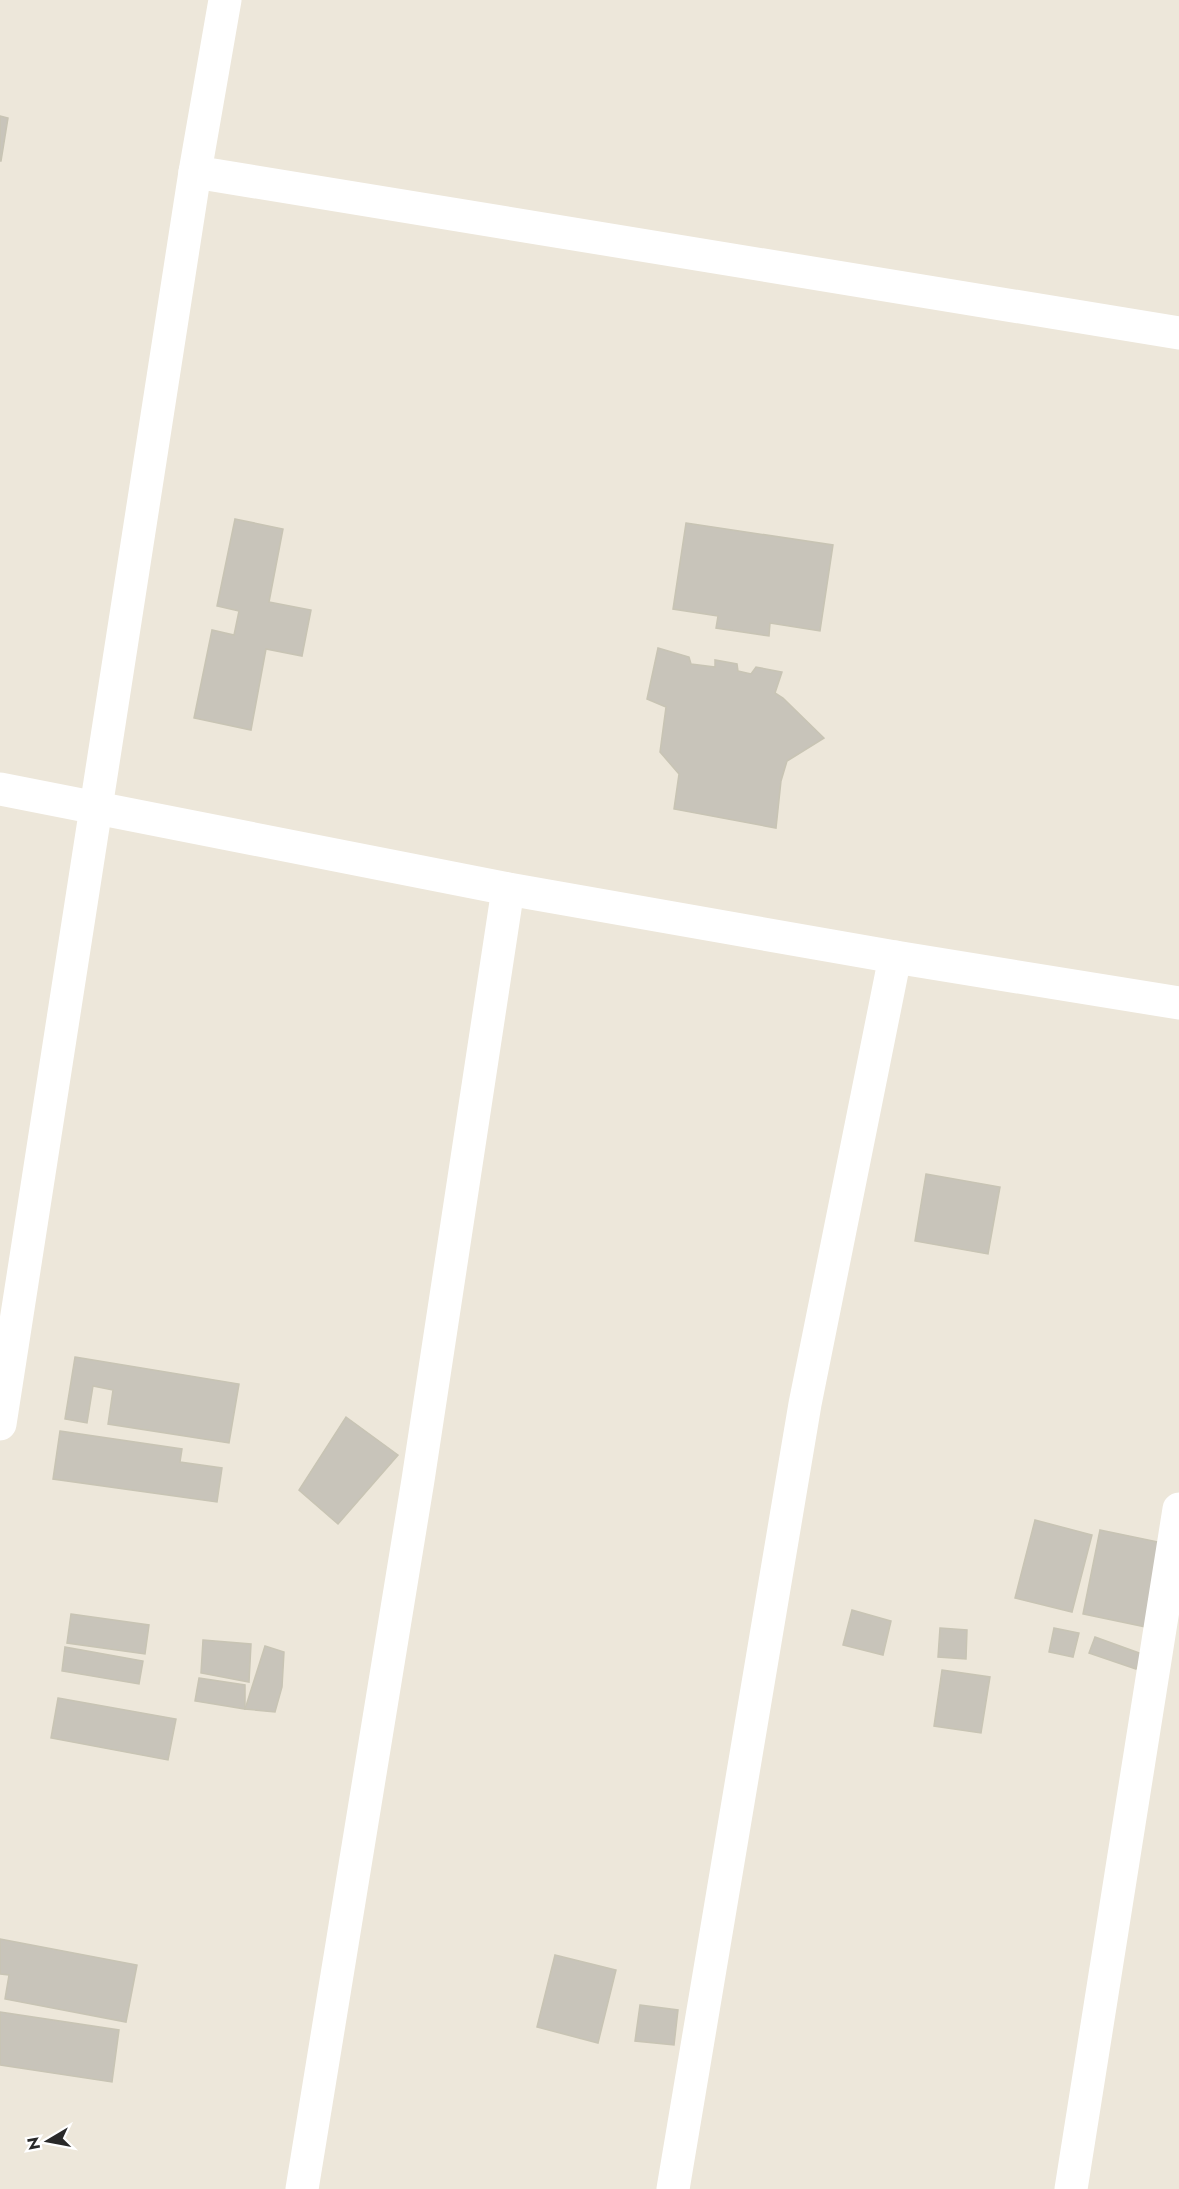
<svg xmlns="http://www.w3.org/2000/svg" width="1179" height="2189" viewBox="0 0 1179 2189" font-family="Jost,sans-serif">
<rect width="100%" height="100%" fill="#ede7da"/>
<g fill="#c8c4ba" stroke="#c8c4b4" stroke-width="1.5">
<polygon points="0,116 8,118 1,161 0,161"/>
<polygon points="235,519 283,529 269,602 311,610 302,656 266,649 251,730 194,718 212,630 234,635 239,611 217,606"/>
<polygon points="686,523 833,545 820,631 770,623 769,636 716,628 718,616 673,609"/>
<polygon points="658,648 689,657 691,664 715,667 715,660 737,664 738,671 751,674 756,667 782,672 775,693 783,698 824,738 787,761 781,781 776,828 674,809 679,774 660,752 666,707 647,699"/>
<polygon points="926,1174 1000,1187 988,1254 915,1241"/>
<polygon points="75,1357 239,1384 229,1443 108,1424 113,1390 93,1386 87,1423 65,1419"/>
<polygon points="346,1417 398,1455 338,1524 299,1490"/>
<polygon points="60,1431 182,1449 180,1462 222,1468 217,1502 53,1479"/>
<polygon points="1035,1520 1092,1535 1072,1612 1015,1598"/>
<polygon points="1100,1530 1163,1543 1146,1627 1083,1614"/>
<polygon points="852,1610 891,1621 883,1655 843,1645"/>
<polygon points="71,1614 149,1625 145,1654 67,1643"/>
<polygon points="940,1628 967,1630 966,1659 938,1657"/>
<polygon points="1054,1628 1079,1633 1073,1657 1049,1652"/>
<polygon points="1095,1637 1142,1654 1136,1669 1089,1653"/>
<polygon points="203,1640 251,1644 249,1682 201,1673"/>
<polygon points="265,1646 284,1652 282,1687 275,1712 245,1709"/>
<polygon points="65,1647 143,1661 139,1684 62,1671"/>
<polygon points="942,1670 990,1677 981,1733 934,1726"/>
<polygon points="199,1678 245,1685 245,1709 195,1701"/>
<polygon points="58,1698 176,1719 168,1760 51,1738"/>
<polygon points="0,1939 137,1965 126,2022 5,1999 9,1975 0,1974"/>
<polygon points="555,1955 616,1970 598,2043 537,2027"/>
<polygon points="640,2005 678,2010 674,2045 635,2041"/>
<polygon points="0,2012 119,2030 112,2082 0,2065"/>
</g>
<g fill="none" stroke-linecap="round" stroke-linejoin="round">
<g stroke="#fff" stroke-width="33">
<polyline points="195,172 1179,333"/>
<polyline points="0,789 508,889 895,957 1179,1003"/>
<polyline points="0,1424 195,172 225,0"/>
<polyline points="302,2189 418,1480 508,889"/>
<polyline points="673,2189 805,1404 895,957"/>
<polyline points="1071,2189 1179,1509"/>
</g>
</g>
<g transform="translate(48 2141) rotate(260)" stroke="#ffffff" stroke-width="4.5" paint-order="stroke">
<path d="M0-4.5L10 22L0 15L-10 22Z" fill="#292929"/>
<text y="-9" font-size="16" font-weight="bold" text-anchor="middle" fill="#292929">N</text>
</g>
</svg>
